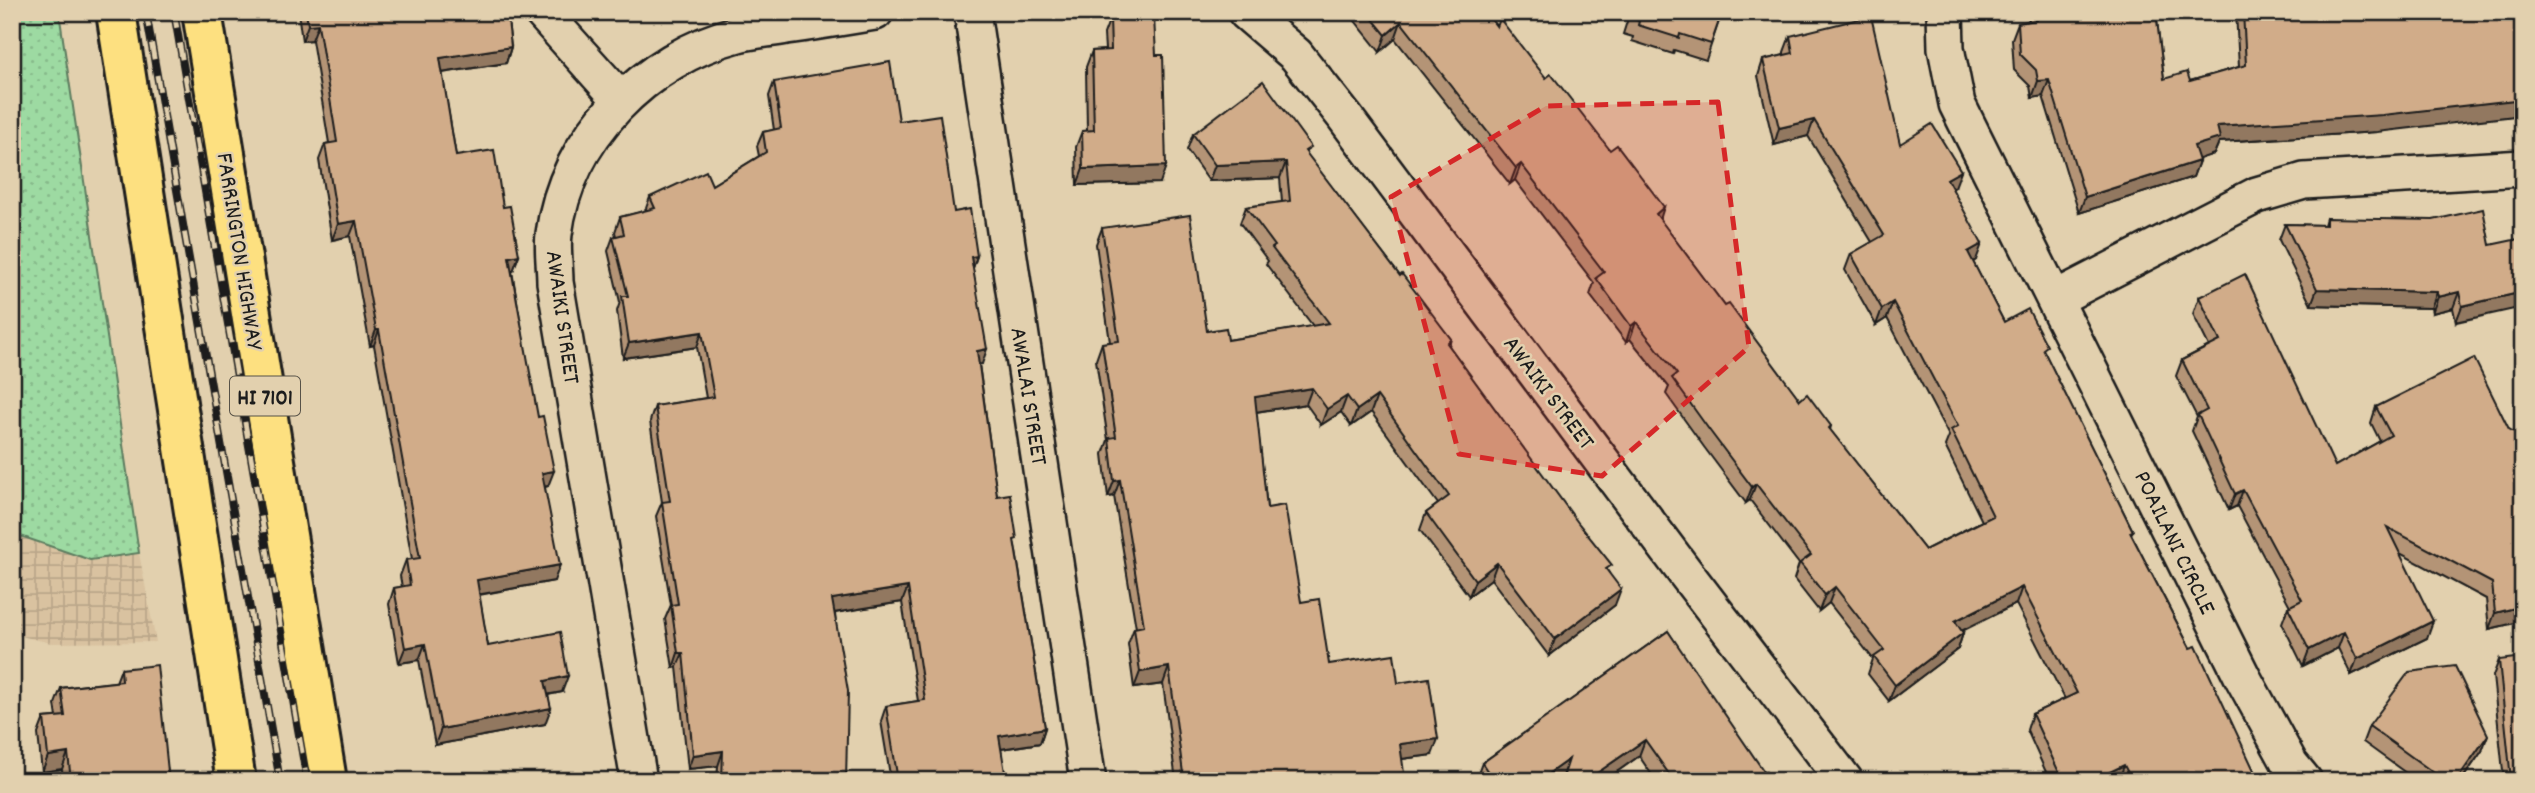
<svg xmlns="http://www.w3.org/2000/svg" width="2535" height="793" viewBox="0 0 2535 793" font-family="Dekko,sans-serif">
<defs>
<pattern id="industrial-grid" width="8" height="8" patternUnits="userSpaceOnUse" patternTransform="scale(1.75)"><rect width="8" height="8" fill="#d9c2a0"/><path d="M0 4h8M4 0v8" fill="none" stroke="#baa689"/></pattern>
<pattern id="grass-dots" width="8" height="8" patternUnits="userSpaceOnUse" patternTransform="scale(1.75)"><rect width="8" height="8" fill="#9ddaa2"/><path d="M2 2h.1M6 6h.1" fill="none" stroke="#87ba8b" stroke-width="1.8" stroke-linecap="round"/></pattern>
</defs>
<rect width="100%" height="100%" fill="#e2d0ae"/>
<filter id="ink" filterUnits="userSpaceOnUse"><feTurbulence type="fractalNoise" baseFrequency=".0143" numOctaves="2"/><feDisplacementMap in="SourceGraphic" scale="14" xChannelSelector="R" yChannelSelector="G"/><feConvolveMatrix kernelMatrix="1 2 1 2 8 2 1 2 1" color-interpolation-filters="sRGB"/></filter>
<g filter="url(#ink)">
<polygon fill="url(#industrial-grid)" points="12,533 90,560 139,553 156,642 51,643 12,634"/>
<polygon fill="url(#grass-dots)" stroke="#5c7b5f" stroke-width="2" points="12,12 59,12 139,553 90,560 12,533"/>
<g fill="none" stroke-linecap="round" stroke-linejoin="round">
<g stroke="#1c1c1c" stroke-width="40">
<g id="minor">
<polyline points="542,12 621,100"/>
<polyline points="972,12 1088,781"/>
<polyline points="1246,12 1296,55 1344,116 1684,571 1845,781"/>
<polyline points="1945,12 1946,48 1957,104 2243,678 2290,764 2304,781"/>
<polyline points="2055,299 2257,195 2304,181 2523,168"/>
<path d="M 639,781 L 555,282 C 555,267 552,249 554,234 C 566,137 646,58 738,34 C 753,30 770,29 786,26 C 815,22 845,17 875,12"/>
</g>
</g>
<g stroke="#1c1c1c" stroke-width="44">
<g id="primary">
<polyline points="116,12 236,781"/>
<polyline points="202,12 327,781"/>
</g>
</g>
<use href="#minor" stroke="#e2d0ae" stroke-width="35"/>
<use href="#primary" stroke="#fde080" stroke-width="38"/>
<g stroke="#1c1c1c" stroke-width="8">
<g id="rail">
<polyline points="146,12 280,781"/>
<polyline points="174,12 307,781"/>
</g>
</g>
<use href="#rail" stroke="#e2d0ae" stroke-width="5" stroke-dasharray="16" stroke-linecap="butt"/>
</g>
<g fill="#b49476" stroke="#1c1c1c" stroke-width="2">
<polygon points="298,12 507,12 511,47 506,63 442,73 456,156 503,207 519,255 513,271 512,271 548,486 545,487 554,581 479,595 488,646 562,692 548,695 545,724 435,745 419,660 399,663 389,604 394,588 402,587 400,576 406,560 412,559 374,345 370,346 350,236 332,240 319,160 325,144 329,143 312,40 302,41"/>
<polygon points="1348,12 1485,12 1497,27 1546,78 1660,220 1725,306 1800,400 1831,426 1830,430 1925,550 1982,521 1945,446 1949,436 1887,318 1876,325 1845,270 1851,254 1872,242 1808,136 1774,145 1758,76 1763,60 1784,55 1784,52 1790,36 1900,144 1955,187 1952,188 1976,260 1973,262 2004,322 2044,352 2133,531 2131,534 2259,781 2050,781 2027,730 2032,714 2065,699 2016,604 1962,631 1963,633 1958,649 1889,701 1868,674 1873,659 1829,603 1819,611 1794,579 1799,564 1750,500 1746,503 1704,447 1666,394 1669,387 1630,339 1626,342 1590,295 1594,283 1515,180 1510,184 1395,39 1380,52"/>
<polygon points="1630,12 1722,12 1706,60 1674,50 1673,54 1632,41 1633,37 1623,34"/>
<polygon points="2027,12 2156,12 2164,79 2190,81 2239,67 2236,12 2523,12 2377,132 2219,142 2214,154 2198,159 2199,161 2193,177 2079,213 2043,96 2032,98 2030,86 2014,70 2012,39 2018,23 2029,21"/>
<polygon points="1110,18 1160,183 1077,185 1076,147 1082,131 1087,131 1086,67 1092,51 1105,50 1104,34"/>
<polygon points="774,82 899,121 954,212 977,256 973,268 982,364 979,364 997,496 1015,545 1045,728 1040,743 1001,749 1004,781 891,781 881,721 886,706 918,701 902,602 835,613 846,781 717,781 718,766 688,769 677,667 673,668 665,619 671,605 656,516 662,502 650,421 655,406 706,398 697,347 623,358 617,311 620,302 608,251 613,237 616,236 615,232 620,217 645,211 650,197 712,185 759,156 757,146 763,132 774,130 769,96"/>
<polygon points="1193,134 1308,156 1400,276 1451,339 1449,346 1609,573 1615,605 1549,656 1491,579 1469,596 1420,530 1426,513 1438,504 1371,412 1351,426 1341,412 1321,425 1306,404 1256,412 1267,508 1301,602 1329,664 1398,683 1432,755 1402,759 1401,781 1176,781 1163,684 1134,688 1128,644 1134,628 1136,628 1114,496 1108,497 1103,454 1108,440 1096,360 1102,343 1110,342 1096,244 1102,228 1207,331 1228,340 1313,326 1266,264 1268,261 1240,223 1246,207 1282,202 1280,178 1209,181 1187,150"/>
<polygon points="2326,218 2490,245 2456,322 2453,308 2432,313 2431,308 2311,305 2279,240 2285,224 2324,225"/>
<polygon points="2199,297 2335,466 2380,441 2371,423 2376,407 2523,621 2489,629 2486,599 2400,553 2427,638 2351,675 2338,648 2303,666 2282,623 2288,607 2290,606 2237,506 2229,510 2192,431 2197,417 2176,376 2182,360 2209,346 2193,314"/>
<polygon points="1668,631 1763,781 1656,781 1639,756 1604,781 1561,781 1563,776 1555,781 1477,781 1476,779 1482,763"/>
<polygon points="2499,660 2523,781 2504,781 2493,676"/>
<polygon points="121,669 169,781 63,781 62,769 42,772 38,734 44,718 57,717 55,704 61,688 116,682"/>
<polygon points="2369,726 2482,751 2461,781 2417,781 2363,742"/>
</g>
<g fill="#927860" stroke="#1c1c1c" stroke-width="2">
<polygon points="1401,22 1395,39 1380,52 1386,35"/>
<polygon points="318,24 312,40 302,41 308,25"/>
<polygon points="511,47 506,63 434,74 440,58"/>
<polygon points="2049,80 2043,96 2032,98 2038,81"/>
<polygon points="2523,99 2523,115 2377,132 2219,142 2214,154 2188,163 2194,146 2217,126"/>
<polygon points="1814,120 1808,136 1774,145 1779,128"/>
<polygon points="2199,161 2193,177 2079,213 2085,197"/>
<polygon points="1286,162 1280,178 1209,181 1215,165"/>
<polygon points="1521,164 1515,180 1510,184 1516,168"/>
<polygon points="1166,166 1160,183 1077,185 1083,169"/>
<polygon points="1961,171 1955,187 1941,195 1947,179"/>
<polygon points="1664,207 1659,223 1656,214"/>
<polygon points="356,221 350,236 332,240 338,224"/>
<polygon points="1982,244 1976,260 1962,268 1968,252"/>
<polygon points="519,255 513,271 504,273 509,257"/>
<polygon points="977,256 972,271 971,257"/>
<polygon points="2317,289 2437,292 2431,308 2311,305"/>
<polygon points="2459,292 2453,308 2432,313 2438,297"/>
<polygon points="2523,292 2523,307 2456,322 2462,306"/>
<polygon points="1893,302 1887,318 1876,325 1882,309"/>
<polygon points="1636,322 1630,339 1626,342 1631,326"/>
<polygon points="376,330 379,330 374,345 370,346"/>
<polygon points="702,332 697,347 623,358 629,343"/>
<polygon points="987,349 982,364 972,365 977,351"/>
<polygon points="1312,388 1306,404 1249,413 1255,397"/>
<polygon points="1347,396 1341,412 1321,425 1327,409"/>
<polygon points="1377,396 1371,412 1351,426 1357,410"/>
<polygon points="554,471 548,486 537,488 542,473"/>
<polygon points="1120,480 1114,496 1108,497 1114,481"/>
<polygon points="1756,484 1750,500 1746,503 1752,487"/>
<polygon points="2243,490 2237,506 2229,510 2235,494"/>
<polygon points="1497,563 1491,579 1469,596 1475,580"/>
<polygon points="560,565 554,581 471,596 477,580"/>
<polygon points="908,587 902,602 827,614 832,599"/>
<polygon points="1835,587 1829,603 1819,611 1825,595"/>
<polygon points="2022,587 2016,604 1949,637 1955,621"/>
<polygon points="1621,589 1615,605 1549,656 1555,639"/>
<polygon points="2523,606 2523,621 2489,629 2495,613"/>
<polygon points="2433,621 2427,638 2351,675 2357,659"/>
<polygon points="2344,632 2338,648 2303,666 2309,650"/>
<polygon points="1963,633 1958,649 1889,701 1895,685"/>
<polygon points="425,644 419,660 399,663 405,648"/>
<polygon points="678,653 683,653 677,667 673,668"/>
<polygon points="1169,667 1163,684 1134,688 1140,672"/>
<polygon points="568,676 562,692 540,696 545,681"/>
<polygon points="551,708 545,724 435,745 441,729"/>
<polygon points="1045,728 1040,743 994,750 999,736"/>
<polygon points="2488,735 2482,751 2461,781 2456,781"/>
<polygon points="1438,739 1432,755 1394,760 1400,744"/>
<polygon points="1645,740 1639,756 1604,781 1595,781 1597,773"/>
<polygon points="723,751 718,766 688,769 693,755"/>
<polygon points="68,753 62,769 42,772 48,756"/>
<polygon points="1569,759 1563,776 1555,781 1538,781"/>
<polygon points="2124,765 2119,781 2091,781"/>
<polygon points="1404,773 1401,781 1350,781"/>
<polygon points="1765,773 1763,781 1755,781"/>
</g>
<g fill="#d1ac89" stroke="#1c1c1c" stroke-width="2">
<polygon points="306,12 507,12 511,47 440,58 456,156 494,150 503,207 510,206 519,255 509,257 538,417 543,416 554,471 542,473 560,565 477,580 488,646 560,632 568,676 545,681 551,708 441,729 425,644 405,648 394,588 410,585 406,560 420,558 379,330 376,330 356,221 338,224 325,144 337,142 318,24 308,25"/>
<polygon points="1367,12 1485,12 1497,27 1500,19 1546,78 1551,74 1610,150 1617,145 1664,207 1656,214 1725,306 1729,304 1800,400 1807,394 1831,426 1829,428 1925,550 1993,516 1951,430 1958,426 1893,302 1882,309 1851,254 1884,235 1814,120 1779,128 1763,60 1793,53 1790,36 1871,16 1900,144 1932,124 1961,171 1947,179 1982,244 1968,252 2004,322 2028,309 2047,346 2043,349 2133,531 2130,532 2190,648 2196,646 2259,781 2132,781 2124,765 2091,781 2063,781 2032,714 2077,693 2022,587 1955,621 1963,633 1895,685 1874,657 1884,650 1835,587 1825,595 1800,563 1811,555 1756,484 1752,487 1710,431 1672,378 1677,374 1636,322 1631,326 1596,278 1604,272 1521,164 1516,168 1401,22 1386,35"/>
<polygon points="1631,12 1722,12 1711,44 1680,34 1679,38 1638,25 1639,21 1629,17"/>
<polygon points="2036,12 2156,12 2164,79 2187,72 2190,81 2246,65 2243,12 2523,12 2523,99 2383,115 2217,126 2220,138 2194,146 2199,161 2085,197 2049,80 2038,81 2036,70 2020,54 2018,23 2037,20"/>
<polygon points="1154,17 1156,55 1163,55 1166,166 1083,169 1082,131 1094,130 1092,51 1111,50 1110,18"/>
<polygon points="890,62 899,121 940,115 954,212 970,209 977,256 971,257 987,349 977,351 997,496 1010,494 1017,539 1014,540 1045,728 999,736 1005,772 1003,772 1004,781 898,781 886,706 925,700 908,587 832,599 848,691 846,781 722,781 723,751 693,755 683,653 678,653 671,605 678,604 662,502 670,501 655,406 714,397 702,332 629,343 622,296 628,296 613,237 624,234 620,217 655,208 650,197 706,171 712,185 766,152 763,132 781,128 774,82"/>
<polygon points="1263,81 1311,147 1305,151 1400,276 1402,274 1451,339 1447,343 1579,524 1612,565 1606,569 1621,589 1555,639 1497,563 1475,580 1426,513 1449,496 1377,396 1357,410 1347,396 1327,409 1312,388 1255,397 1267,508 1285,505 1301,602 1319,599 1329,664 1394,654 1398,683 1429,678 1438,739 1400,744 1404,773 1350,781 1184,781 1169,667 1140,672 1134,628 1144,626 1120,480 1114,481 1109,438 1116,437 1102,343 1119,341 1102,228 1190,215 1207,331 1226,328 1228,340 1329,323 1272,248 1275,246 1246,207 1290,201 1286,162 1215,165 1193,134"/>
<polygon points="2483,209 2490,245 2523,238 2523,292 2462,306 2459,292 2438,297 2437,292 2317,289 2285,224 2326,225 2326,218 2433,220"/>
<polygon points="2245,274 2335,466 2391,435 2376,407 2474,358 2509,429 2523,437 2523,606 2495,613 2492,583 2387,527 2433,621 2357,659 2344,632 2309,650 2288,607 2302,600 2243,490 2235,494 2198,415 2207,410 2182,360 2220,341 2199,297"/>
<polygon points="1668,631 1765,773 1755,781 1674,781 1645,740 1597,773 1601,781 1562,781 1569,759 1538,781 1494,781 1482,763"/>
<polygon points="2523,657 2523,779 2511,780 2499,660"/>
<polygon points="157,665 169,781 71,781 68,753 48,756 44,718 65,716 61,688 122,681 121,669"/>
<polygon points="2455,666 2488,735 2456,781 2445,781 2369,726 2409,672"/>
</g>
</g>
<path fill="#d62828" fill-opacity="0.2" stroke="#d62828" stroke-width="5" stroke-dasharray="14 9" stroke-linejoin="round" d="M 1718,102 L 1749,347 L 1602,476 L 1459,454 L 1391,197 L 1546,106 Z"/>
<g text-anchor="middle" stroke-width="5" stroke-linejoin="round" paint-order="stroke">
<rect fill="#e2d0ae" stroke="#575248" stroke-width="2" x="230" y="376.5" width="70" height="39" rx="5"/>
<g font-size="23" font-weight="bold" fill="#1c1c1c">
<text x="265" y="404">HI 7101</text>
</g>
<g font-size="24" fill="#1c1c1c" stroke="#e2d0ae">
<text transform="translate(241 251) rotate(81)" y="8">FARRINGTON HIGHWAY</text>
<text transform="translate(564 317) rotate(82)" y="8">AWAIKI STREET</text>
<text transform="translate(1550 392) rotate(53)" y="8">AWAIKI STREET</text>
<text transform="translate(1030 396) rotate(81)" y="8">AWALAI STREET</text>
<text transform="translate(2176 542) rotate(64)" y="8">POAILANI CIRCLE</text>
</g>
</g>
<rect width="2535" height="793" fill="none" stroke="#e2d0ae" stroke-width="42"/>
<rect x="21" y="21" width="2493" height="751" fill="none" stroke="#1c1c1c" stroke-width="2.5" filter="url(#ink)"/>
</svg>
